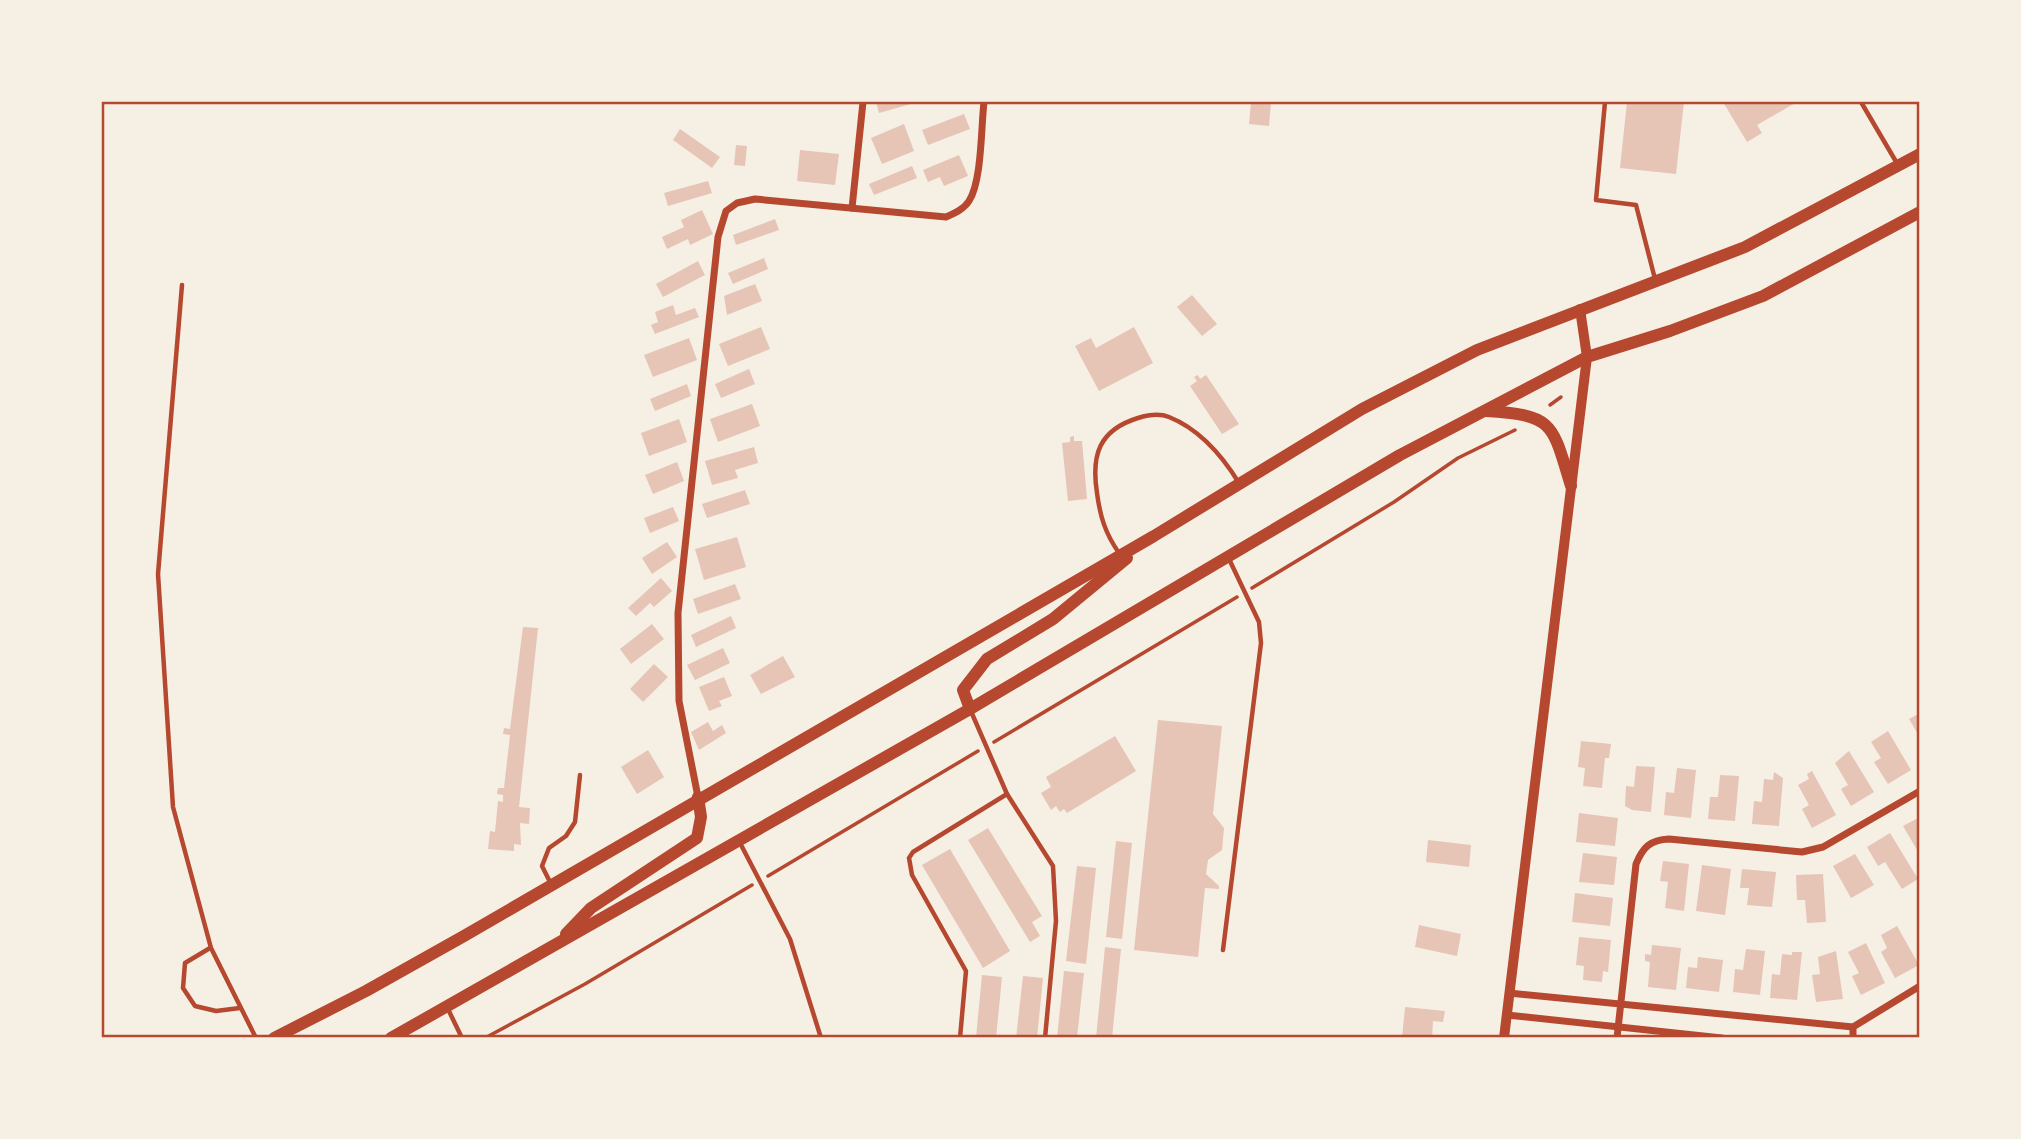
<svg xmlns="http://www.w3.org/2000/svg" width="2021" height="1139" viewBox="0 0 2021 1139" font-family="Raleway,sans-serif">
<rect width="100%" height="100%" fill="#f6efe4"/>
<g fill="#e6c5b7">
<polygon points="876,102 918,102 879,113"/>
<polygon points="1251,102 1271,102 1269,126 1249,124"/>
<polygon points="1627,102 1684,102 1676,174 1620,168"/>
<polygon points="1723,102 1797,102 1757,125 1762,133 1747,142"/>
<polygon points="964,114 970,129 928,145 922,130"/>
<polygon points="904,124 914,151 882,164 871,138"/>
<polygon points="680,129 720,157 712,168 673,140"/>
<polygon points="736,145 747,146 745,166 734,165"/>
<polygon points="800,150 839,154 835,185 797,181"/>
<polygon points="959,155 968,176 944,186 940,177 928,182 923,170"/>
<polygon points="912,166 917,178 874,195 869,184"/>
<polygon points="708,181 712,193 668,206 664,193"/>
<polygon points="702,210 713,234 690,245 688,239 667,249 662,237 684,227 681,220"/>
<polygon points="775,219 779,230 736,245 733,235"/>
<polygon points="764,258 768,269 733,284 728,273"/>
<polygon points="698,261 705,275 663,297 656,284"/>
<polygon points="755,284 762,301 727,315 724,296"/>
<polygon points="1192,295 1217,324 1202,336 1177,307"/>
<polygon points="673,305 676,315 695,308 699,317 655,334 651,325 658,322 655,312"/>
<polygon points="761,327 770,349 728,366 719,344"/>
<polygon points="1134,327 1153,363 1099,391 1075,346 1091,338 1096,348"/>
<polygon points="689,338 697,360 653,377 644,355"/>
<polygon points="749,369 755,384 721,398 715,384"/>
<polygon points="1198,375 1200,379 1206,375 1239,424 1222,434 1190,386 1197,381 1194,377"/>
<polygon points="687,384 691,396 655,411 650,399"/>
<polygon points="752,404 760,426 718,442 710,419"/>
<polygon points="679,419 687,442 649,456 641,433"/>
<polygon points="1074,436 1074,441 1082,441 1087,499 1068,501 1062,443 1070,442 1070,437"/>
<polygon points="754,447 758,463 735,470 738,478 712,485 705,461"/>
<polygon points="677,462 684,481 653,494 645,475"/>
<polygon points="745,490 750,504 707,518 702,504"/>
<polygon points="673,507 679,521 650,533 644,518"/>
<polygon points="737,537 746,567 704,580 695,549"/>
<polygon points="667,542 677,557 652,574 642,558"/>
<polygon points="661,578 672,591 654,607 650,603 636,616 628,608"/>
<polygon points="735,584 741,599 698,614 693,599"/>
<polygon points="731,616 736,628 696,647 691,635"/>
<polygon points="652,624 664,639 631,664 620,649"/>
<polygon points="523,627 538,628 519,807 530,808 529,824 520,823 521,845 514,844 514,851 488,849 490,831 495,832 498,801 503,802 503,795 497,794 498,788 504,788 510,735 503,734 504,728 510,729"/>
<polygon points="723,648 730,663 695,680 687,665"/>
<polygon points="783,656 795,677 761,694 750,675"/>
<polygon points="654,664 668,677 643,702 630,689"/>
<polygon points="724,677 732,696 719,701 722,706 709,711 699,687"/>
<polygon points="1920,713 1920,738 1909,719"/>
<polygon points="1158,720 1222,726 1213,814 1224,828 1222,850 1208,860 1206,874 1219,886 1219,889 1205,888 1198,957 1134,950"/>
<polygon points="708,722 713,731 722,725 726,733 699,750 691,732"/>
<polygon points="1888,731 1911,770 1888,784 1874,762 1881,758 1871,742"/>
<polygon points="1115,736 1136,771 1067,813 1064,809 1060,812 1056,806 1051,810 1041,793 1051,787 1046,777"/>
<polygon points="1581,741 1611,744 1609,758 1605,758 1602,788 1583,786 1585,768 1578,767"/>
<polygon points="648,750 664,777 637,794 621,767"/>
<polygon points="1849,751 1874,792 1851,806 1841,789 1848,785 1835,763"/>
<polygon points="1636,766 1655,767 1651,812 1632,810 1625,806 1626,786 1634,787"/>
<polygon points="1677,768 1696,770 1691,818 1664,815 1666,792 1674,793"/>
<polygon points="1812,771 1836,815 1812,828 1802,809 1809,805 1798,785 1809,779 1807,774"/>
<polygon points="1774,772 1783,778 1779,826 1752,824 1754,801 1762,802 1764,779 1773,780"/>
<polygon points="1720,775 1739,776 1735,821 1708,819 1710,797 1718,797"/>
<polygon points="1579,813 1618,818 1615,846 1576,842"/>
<polygon points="1920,817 1920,855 1903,826"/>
<polygon points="988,828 1042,916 1032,922 1040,936 1030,942 968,840"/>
<polygon points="1890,833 1918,879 1902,889 1885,862 1878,866 1867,847"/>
<polygon points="1428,840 1471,845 1469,867 1426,862"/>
<polygon points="1116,841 1132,843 1122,939 1106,937"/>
<polygon points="950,849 1010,951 983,968 922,865"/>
<polygon points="1583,853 1617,857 1614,885 1579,882"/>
<polygon points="1855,854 1874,885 1851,898 1833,866"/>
<polygon points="1663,861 1689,864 1684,911 1665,908 1668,882 1660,881"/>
<polygon points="1702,865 1731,869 1725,915 1696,911"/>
<polygon points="1077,866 1096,868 1086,964 1066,961"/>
<polygon points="1742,869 1776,872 1772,907 1747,905 1749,888 1740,888"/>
<polygon points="1823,874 1826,922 1807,923 1805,900 1797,900 1796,875"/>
<polygon points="1575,893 1613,898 1610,926 1572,922"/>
<polygon points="1419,925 1461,934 1457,956 1415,947"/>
<polygon points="1897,926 1919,965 1895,978 1881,952 1887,948 1881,935"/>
<polygon points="1579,937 1611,940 1608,972 1603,971 1602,982 1583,980 1584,966 1576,965"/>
<polygon points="1866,943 1885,983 1861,995 1852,976 1859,973 1848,952"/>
<polygon points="1652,945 1681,948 1676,990 1648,987 1650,962 1645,961 1645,954 1651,955"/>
<polygon points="1105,947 1121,949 1112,1038 1096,1038"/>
<polygon points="1746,949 1765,951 1760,995 1733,992 1735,969 1743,970"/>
<polygon points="1836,951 1843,999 1816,1002 1812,975 1820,974 1818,957"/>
<polygon points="1792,952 1802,952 1797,1000 1770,998 1772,974 1780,975 1782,954 1792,955"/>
<polygon points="1698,957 1723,960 1719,992 1686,988 1688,967 1697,968"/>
<polygon points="1064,971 1084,973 1077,1038 1057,1038"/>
<polygon points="982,975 1002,977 996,1038 976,1038"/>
<polygon points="1023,976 1043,978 1037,1038 1016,1038"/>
<polygon points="1405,1007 1445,1011 1443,1022 1433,1021 1432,1038 1402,1038"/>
</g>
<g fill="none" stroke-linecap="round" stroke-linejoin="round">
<g stroke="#b5482f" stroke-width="3.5">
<polyline points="1550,405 1561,397"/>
<polyline points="1252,588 1394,502 1458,458 1515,430"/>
<polyline points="994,742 1237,597"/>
<polyline points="768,876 978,751"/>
<polyline points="485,1038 585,984 752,885"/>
</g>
<g stroke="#b5482f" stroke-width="4.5">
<polyline points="1605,102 1596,200 1636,205 1655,279"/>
<polyline points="1861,102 1898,165"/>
<polyline points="182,285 158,574 173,807 211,948 256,1038"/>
<path d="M 1119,553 C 1105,533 1100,516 1097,493 C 1091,455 1099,430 1138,418 C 1148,415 1159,413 1169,417 C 1199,429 1223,457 1239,483"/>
<polyline points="970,709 1007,794 1053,866 1056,921 1045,1038"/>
<polyline points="739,841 790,939 821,1038"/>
<polyline points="551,884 542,866 549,848 566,836 575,822 580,775"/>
<polyline points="210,948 185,963 183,988 195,1006 216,1011 240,1008"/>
<polyline points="1223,950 1261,643 1259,622 1229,559"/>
<polyline points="447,1007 462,1038"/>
<polyline points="960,1038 966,971 912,875 909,858 913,852 1007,794"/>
</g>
<g stroke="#b5482f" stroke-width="7">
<polyline points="852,208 863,102"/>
<path d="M 698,797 L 679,701 L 678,613 L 718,237 L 726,211 L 737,203 L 755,199 L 946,217 C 955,213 964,209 969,201 C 982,181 981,127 984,102"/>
<polyline points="1509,993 1853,1027"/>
<polyline points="1507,1015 1722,1038"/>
<path d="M 1617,1038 L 1636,864 C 1643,847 1650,840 1669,839 L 1802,852 L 1823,847 L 1920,791"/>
<polyline points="1853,1038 1853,1027 1920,986"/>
</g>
<polyline stroke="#b5482f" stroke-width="10" points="1504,1038 1587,357 1580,309"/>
<g stroke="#b5482f" stroke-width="12">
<path d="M 1486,411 C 1554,415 1552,423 1571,486"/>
<polyline points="970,709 963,690 987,659 1053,619 1127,558"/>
<polyline points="566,934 591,908 697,838 701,817 698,797"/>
<polyline points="274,1038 366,991 464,936 1154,536 1362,409 1477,350 1745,247 1920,154"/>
<polyline points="391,1038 970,709 1400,455 1587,357 1670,331 1763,296 1920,212"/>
</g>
</g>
<rect width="2021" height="1139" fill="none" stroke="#f6efe4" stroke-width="206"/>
<rect x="103" y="103" width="1815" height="933" fill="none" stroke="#b5482f" stroke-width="2.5"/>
</svg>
